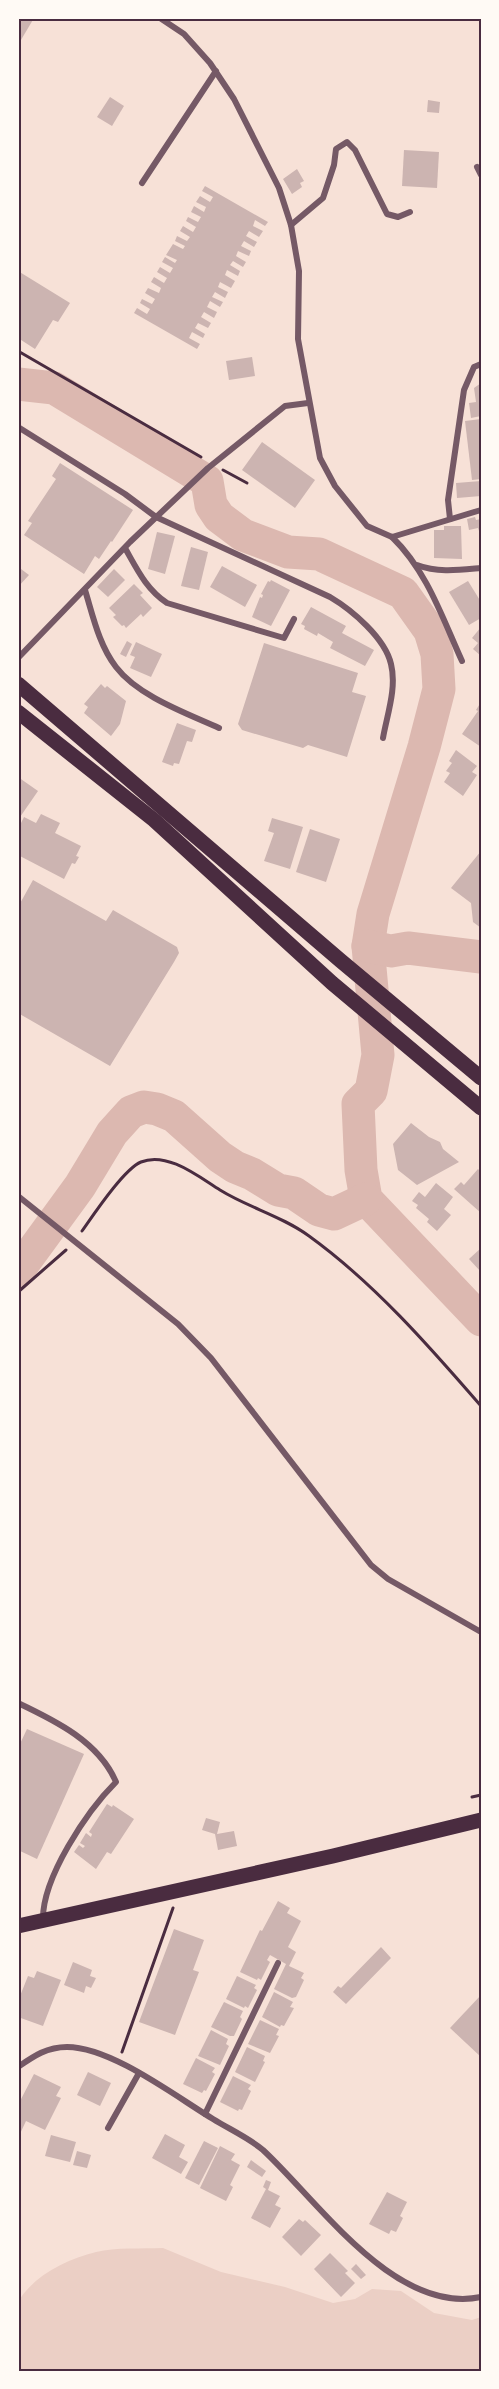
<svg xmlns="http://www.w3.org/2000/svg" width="499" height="2389" viewBox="0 0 499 2389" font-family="'Sofia Sans Condensed',sans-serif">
<rect width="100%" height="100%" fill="#f7e1d7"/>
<path fill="#ebcfc5" d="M 163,2248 L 221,2272 L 285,2287 L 333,2303 L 355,2299 L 372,2289 L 401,2291 L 434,2313 L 472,2320 L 481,2317 L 481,2371 L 18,2371 L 18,2302 C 34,2275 67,2259 96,2252 C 116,2247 142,2249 163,2248 Z"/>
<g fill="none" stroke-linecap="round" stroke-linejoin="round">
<g stroke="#dcb8b0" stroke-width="33">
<polyline points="18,384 54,388 207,481 211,505 219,517 243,535 288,552 319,554 403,593 430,631 437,654 439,689 424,747 373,914 368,946 378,1055 371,1091 358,1104 361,1170 366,1199 481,1320"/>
<polyline points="368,946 391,951 408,948 481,957"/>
<polyline points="18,1271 80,1186 112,1133 131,1112 144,1107 157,1109 174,1116 220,1157 235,1167 252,1174 278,1190 294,1193 319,1210 334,1214 366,1199"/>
</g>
</g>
<g fill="#ccb4b1">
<polygon points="18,18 34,18 18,45"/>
<polygon points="110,97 124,106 112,126 97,117"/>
<polygon points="428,100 440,102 439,113 427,112"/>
<polygon points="404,150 439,152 437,188 402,186"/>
<polygon points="297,169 304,181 300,183 302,187 292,194 283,179"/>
<polygon points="205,186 268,222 265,226 255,220 253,226 263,231 259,237 249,231 246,236 257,242 254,247 244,241 241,246 251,251 249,256 238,251 236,256 246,262 243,267 233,261 230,265 240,271 238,276 227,270 225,275 235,281 231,288 220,282 218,287 228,292 225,298 215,292 212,297 223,302 220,307 210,301 207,307 217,312 214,318 204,312 201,317 211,323 208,328 198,323 195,328 205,334 203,338 192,332 189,338 200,344 197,349 134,313 137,308 147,314 150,309 140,303 142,299 152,304 155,299 145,293 148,288 159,293 161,288 151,282 154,277 164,283 167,278 157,272 160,267 170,273 173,268 162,262 165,257 175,263 177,260 166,255 173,244 183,249 185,246 175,241 177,236 187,241 190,237 180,231 183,226 193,232 196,227 186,221 188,217 198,222 201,217 191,212 194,206 204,212 206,207 196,202 200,196 210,202 213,197 202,191"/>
<polygon points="18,271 70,303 58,322 53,320 35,349 18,338"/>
<polygon points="252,357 255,376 229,380 226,361"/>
<polygon points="481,383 481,416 471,418 469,403 476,402 474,388"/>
<polygon points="481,419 481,479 472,480 465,421"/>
<polygon points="262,442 315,480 295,508 242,470"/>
<polygon points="60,463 133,510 112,542 111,541 99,559 95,556 84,574 24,535 32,523 28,521 56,479 52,476"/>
<polygon points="481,481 481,496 457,498 456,483"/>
<polygon points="475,517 476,520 481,519 481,537 478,528 469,530 467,519"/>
<polygon points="444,526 461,526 462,559 434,558 434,530 444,530"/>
<polygon points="157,532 175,536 165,574 148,569"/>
<polygon points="191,547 208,552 199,590 181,586"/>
<polygon points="222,566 257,585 245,607 210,587"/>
<polygon points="21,569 29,575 18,587 18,572"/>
<polygon points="114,569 125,580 108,597 97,587"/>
<polygon points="271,580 290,590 271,626 252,617 260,597 262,598 263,595 261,594 268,581 270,582"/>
<polygon points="468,581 481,602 481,618 469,625 449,592"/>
<polygon points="134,584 143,593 140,595 152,608 143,617 141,614 126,628 124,625 122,626 113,617 116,615 109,608"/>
<polygon points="311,607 346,626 342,633 374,650 365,666 330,648 333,642 318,633 317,636 304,629 305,626 301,624"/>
<polygon points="481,627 481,656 473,649 478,643 472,638"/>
<polygon points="127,641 132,644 126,657 120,654"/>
<polygon points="136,642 162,654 151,677 130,668 135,657 130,655"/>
<polygon points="264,643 358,673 352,692 366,696 347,757 308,745 303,748 242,730 238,724"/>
<polygon points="101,684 105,688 107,686 126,701 120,724 111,736 84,713 88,707 84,704"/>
<polygon points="481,702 481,747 462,734 478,711 476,710"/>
<polygon points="177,723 196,730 192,742 187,741 179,764 174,763 173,766 162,762"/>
<polygon points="456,750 477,766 472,772 477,775 463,796 444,782 450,773 446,771 452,763 449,761"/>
<polygon points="18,777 38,791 18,820"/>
<polygon points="41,814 60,823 55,833 81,846 76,856 79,857 75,864 72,863 64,879 18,855 18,829 24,817 36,823"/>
<polygon points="272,818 303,827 290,869 264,861 274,833 268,831"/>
<polygon points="310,829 340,839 326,882 296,872"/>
<polygon points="481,851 481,928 473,922 471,903 451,888"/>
<polygon points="33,880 106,921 113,910 177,947 179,953 174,962 110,1066 18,1013 18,907"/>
<polygon points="411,1123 429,1137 440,1142 443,1149 459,1162 417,1185 398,1170 393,1144"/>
<polygon points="478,1169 481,1172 481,1213 454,1189 461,1182 464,1185"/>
<polygon points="436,1183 453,1197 444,1209 451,1215 437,1231 427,1222 429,1219 416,1208 418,1205 412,1201 419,1192 425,1197"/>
<polygon points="481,1248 481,1272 469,1259"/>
<polygon points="27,1729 84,1754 37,1859 18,1850 18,1748"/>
<polygon points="107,1804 112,1807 113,1805 134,1819 111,1854 107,1852 96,1869 74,1852 79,1845 83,1848 85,1846 80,1843 86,1833 91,1837 92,1834 89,1832"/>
<polygon points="206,1818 220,1822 217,1834 234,1831 237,1846 218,1850 215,1834 202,1830"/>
<polygon points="278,1901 290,1908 287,1913 301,1921 288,1947 296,1952 289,1966 304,1973 301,1978 304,1980 296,1997 292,1998 274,1989 286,1964 270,1955 267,1960 270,1962 261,1980 258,1978 257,1980 240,1972 260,1930 262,1931"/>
<polygon points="174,1929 204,1940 193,1970 199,1972 175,2035 139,2022"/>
<polygon points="381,1947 391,1958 346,2004 333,1992 338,1986 341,1988"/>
<polygon points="73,1962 92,1970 90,1976 96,1978 91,1988 86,1986 84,1993 64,1985"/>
<polygon points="37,1971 61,1980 43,2026 18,2017 18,2001 28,1976 34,1978"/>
<polygon points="237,1976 256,1985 254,1988 257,1990 248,2008 245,2006 244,2008 226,1999"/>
<polygon points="274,1992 293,2002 290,2007 294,2008 284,2026 281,2025 280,2027 262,2017"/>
<polygon points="481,1995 481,2057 450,2028"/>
<polygon points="224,2002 243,2011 240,2017 242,2019 234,2036 230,2036 211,2027"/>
<polygon points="260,2020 279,2029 276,2035 279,2036 270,2053 248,2044"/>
<polygon points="211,2030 228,2039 226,2044 229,2046 220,2065 198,2056"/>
<polygon points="247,2047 265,2056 263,2061 265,2062 255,2082 235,2072"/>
<polygon points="196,2058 215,2068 212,2072 215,2074 206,2091 204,2090 202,2093 183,2084"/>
<polygon points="88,2072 111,2083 100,2106 77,2095"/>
<polygon points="34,2074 61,2087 56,2096 61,2098 45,2130 26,2121 18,2138 18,2105"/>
<polygon points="233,2076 251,2085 248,2089 251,2091 242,2110 239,2109 238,2111 220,2102"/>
<polygon points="165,2134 185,2145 179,2157 188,2162 181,2174 152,2158"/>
<polygon points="51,2135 76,2142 70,2162 45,2156"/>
<polygon points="204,2141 218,2148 199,2185 185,2178"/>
<polygon points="220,2146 235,2154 231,2160 240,2165 230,2185 233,2187 226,2201 200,2188"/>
<polygon points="77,2151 91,2155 87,2168 73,2165"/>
<polygon points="251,2160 266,2171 262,2177 247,2167"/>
<polygon points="266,2180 271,2182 268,2190 280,2196 275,2205 281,2208 270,2228 251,2218 266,2189 263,2187"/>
<polygon points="387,2192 407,2202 400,2216 403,2218 396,2232 391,2230 389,2234 369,2224"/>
<polygon points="299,2219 303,2222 305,2220 321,2235 301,2256 282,2237"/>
<polygon points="330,2253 348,2271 345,2273 355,2283 341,2297 314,2269"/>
<polygon points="356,2264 366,2275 361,2279 351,2269"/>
</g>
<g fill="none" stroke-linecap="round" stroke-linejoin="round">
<g stroke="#4a2c40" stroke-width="3">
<polyline points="18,351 201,457"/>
<polyline points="223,470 247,483"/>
<path d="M 82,1231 C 94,1214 124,1169 141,1162 C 167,1151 199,1177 220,1190 C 249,1208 282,1216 309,1236 C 374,1283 429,1346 481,1406"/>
<polyline points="18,1292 66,1250"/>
<polyline points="472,1797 481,1795"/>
<polyline points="122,2052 173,1908"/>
</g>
<g stroke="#755966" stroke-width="6">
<polyline points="160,18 184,34 210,63 234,99 279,188 291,225 299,271 298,339 320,458 335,486 367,526 392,537 481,510"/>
<polyline points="477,167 481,175"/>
<polyline points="142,183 216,71"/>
<polyline points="291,225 323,198 334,165 336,149 347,142 355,150 387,214 398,217 410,212"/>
<path d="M 18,427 L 125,494 L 156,517 L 330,597 C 352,610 385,638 391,664 C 397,688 387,715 383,738"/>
<polyline points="450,519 448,500 464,390 474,367 481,364"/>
<path d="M 392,537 C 427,571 442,617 462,661"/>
<path d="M 125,548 C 137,569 146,589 167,603 L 284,638 L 294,619"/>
<path d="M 417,565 C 438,573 459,570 481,568"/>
<path d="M 85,590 C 93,616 99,645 116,667 C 138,696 186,713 219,728"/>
<polyline points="18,658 130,542 208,468 285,406 308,403"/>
<polyline points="18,1196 178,1324 211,1358 371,1565 388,1579 481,1632"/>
<path d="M 18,1703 C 56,1721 99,1742 116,1782 C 87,1811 42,1878 43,1920"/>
<path d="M 18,2067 C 34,2056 47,2047 67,2047 C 111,2047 175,2096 213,2119 C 229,2129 249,2138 263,2150 C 319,2202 395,2315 481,2297"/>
<polyline points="205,2114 278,1963"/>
<polyline points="108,2128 139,2073"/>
</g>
<g stroke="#4a2c40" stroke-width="15">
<polyline points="18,684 341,961 481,1078"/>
<polyline points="18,712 154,820 332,983 481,1108"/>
<polyline points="18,1926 333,1856 481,1820"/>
</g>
</g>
<rect width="499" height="2389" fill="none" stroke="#fffaf5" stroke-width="39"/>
<rect x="20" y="20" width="460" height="2350" fill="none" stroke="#4a2c40" stroke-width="2"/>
</svg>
